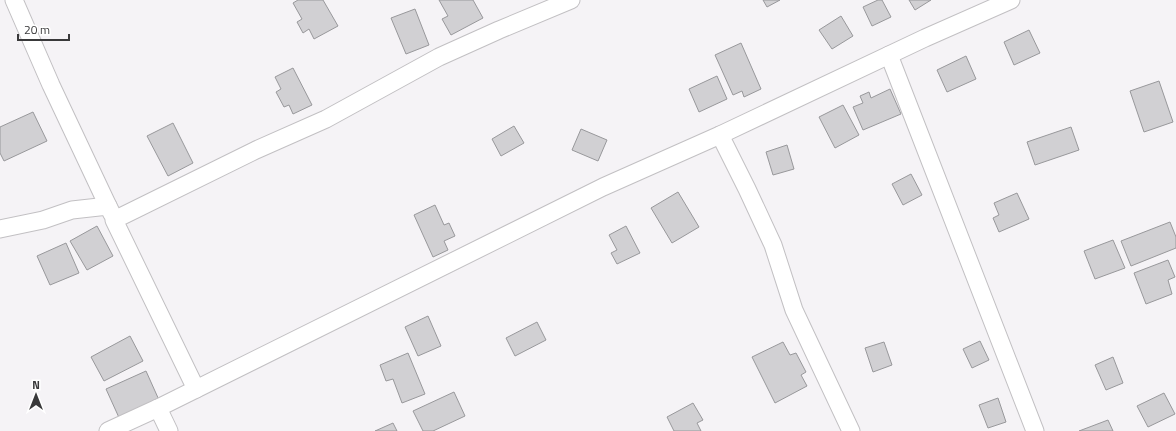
<svg xmlns="http://www.w3.org/2000/svg" width="1176" height="431" viewBox="0 0 1176 431" font-family="'Titillium Web',sans-serif">
<rect width="100%" height="100%" fill="#f5f3f6"/>
<g fill="#d1d0d3" stroke="#98989b">
<polygon points="298,0 323,0 338,26 314,39 309,29 303,33 297,22 302,19 293,3"/>
<polygon points="439,0 473,0 483,18 451,35 442,19 448,16"/>
<polygon points="763,0 780,0 767,7"/>
<polygon points="878,0 882,0 891,17 872,26 863,7"/>
<polygon points="909,0 931,0 915,10"/>
<polygon points="415,9 429,45 406,54 391,18"/>
<polygon points="841,16 853,36 832,49 819,30"/>
<polygon points="1029,30 1040,53 1014,65 1004,42"/>
<polygon points="741,43 761,89 744,97 742,91 733,95 715,55"/>
<polygon points="966,56 976,79 947,92 937,70"/>
<polygon points="293,68 312,105 293,114 289,105 284,107 276,92 281,89 275,77"/>
<polygon points="717,76 727,99 699,112 689,89"/>
<polygon points="1159,81 1173,122 1144,132 1130,91"/>
<polygon points="890,89 901,114 863,130 853,107 863,103 860,96 869,92 871,98"/>
<polygon points="843,105 859,135 835,148 819,117"/>
<polygon points="33,112 47,141 4,161 0,153 0,127"/>
<polygon points="173,123 193,163 168,176 147,136"/>
<polygon points="514,126 524,143 501,156 492,139"/>
<polygon points="1071,127 1079,150 1035,165 1027,142"/>
<polygon points="581,129 607,140 598,161 572,150"/>
<polygon points="787,145 794,169 773,175 766,152"/>
<polygon points="911,174 922,195 903,205 892,184"/>
<polygon points="678,192 699,227 672,243 651,208"/>
<polygon points="1017,193 1029,219 999,232 993,218 999,215 994,203"/>
<polygon points="435,205 444,225 449,223 455,236 444,241 448,250 433,257 414,215"/>
<polygon points="1170,222 1176,237 1176,248 1131,266 1121,241"/>
<polygon points="97,226 113,256 87,270 70,241"/>
<polygon points="626,226 640,253 617,264 611,253 617,250 609,235"/>
<polygon points="1113,240 1125,268 1095,279 1084,251"/>
<polygon points="66,243 79,273 50,285 37,256"/>
<polygon points="1168,260 1175,277 1168,280 1172,294 1146,304 1134,273"/>
<polygon points="428,316 441,346 418,356 405,327"/>
<polygon points="537,322 546,340 515,356 506,338"/>
<polygon points="130,336 143,361 104,381 91,357"/>
<polygon points="980,341 989,360 972,368 963,349"/>
<polygon points="783,342 790,355 796,353 806,372 801,375 807,386 775,403 752,357"/>
<polygon points="884,342 892,365 873,372 865,348"/>
<polygon points="408,353 425,394 402,403 393,379 386,381 380,365"/>
<polygon points="1113,357 1123,383 1106,390 1095,365"/>
<polygon points="146,371 159,400 121,422 106,389"/>
<polygon points="454,392 465,416 433,431 423,431 413,411"/>
<polygon points="1164,393 1175,414 1148,427 1137,406"/>
<polygon points="998,398 1006,422 988,428 979,405"/>
<polygon points="693,403 703,420 697,423 701,431 674,431 667,417"/>
<polygon points="1108,420 1113,431 1079,431"/>
<polygon points="393,423 397,431 375,431"/>
</g>
<g fill="none" stroke-linecap="round" stroke-linejoin="round">
<g stroke="#c2c0c3" stroke-width="19">
<g id="street">
<polyline points="14,0 51,85 108,206"/>
<polyline points="889,55 1035,431"/>
<polyline points="720,135 747,189 773,245 794,310 851,431"/>
<polyline points="0,229 43,220 72,210 108,206 112,214"/>
<polyline points="196,389 114,220 256,150 326,119 439,57 499,30 571,0"/>
<polyline points="158,408 169,431"/>
<polyline points="108,431 158,408 603,187 720,135 925,38 1011,0"/>
</g>
</g>
<use href="#street" stroke="#fff" stroke-width="17"/>
</g>
<g transform="translate(36 395)" stroke="#ffffff" stroke-width="3" paint-order="stroke">
<path d="M0-3L7 15L0 10L-7 15Z" fill="#39393a"/>
<text y="-6" font-size="11" font-weight="bold" text-anchor="middle" fill="#39393a">N</text>
</g>
<path d="M18 34v6h51v-6" fill="none" stroke="#39393a" stroke-width="2"/>
<text x="24" y="34" font-size="12" fill="#39393a" stroke="#ffffff" stroke-width="3" paint-order="stroke">20 m</text>
</svg>
